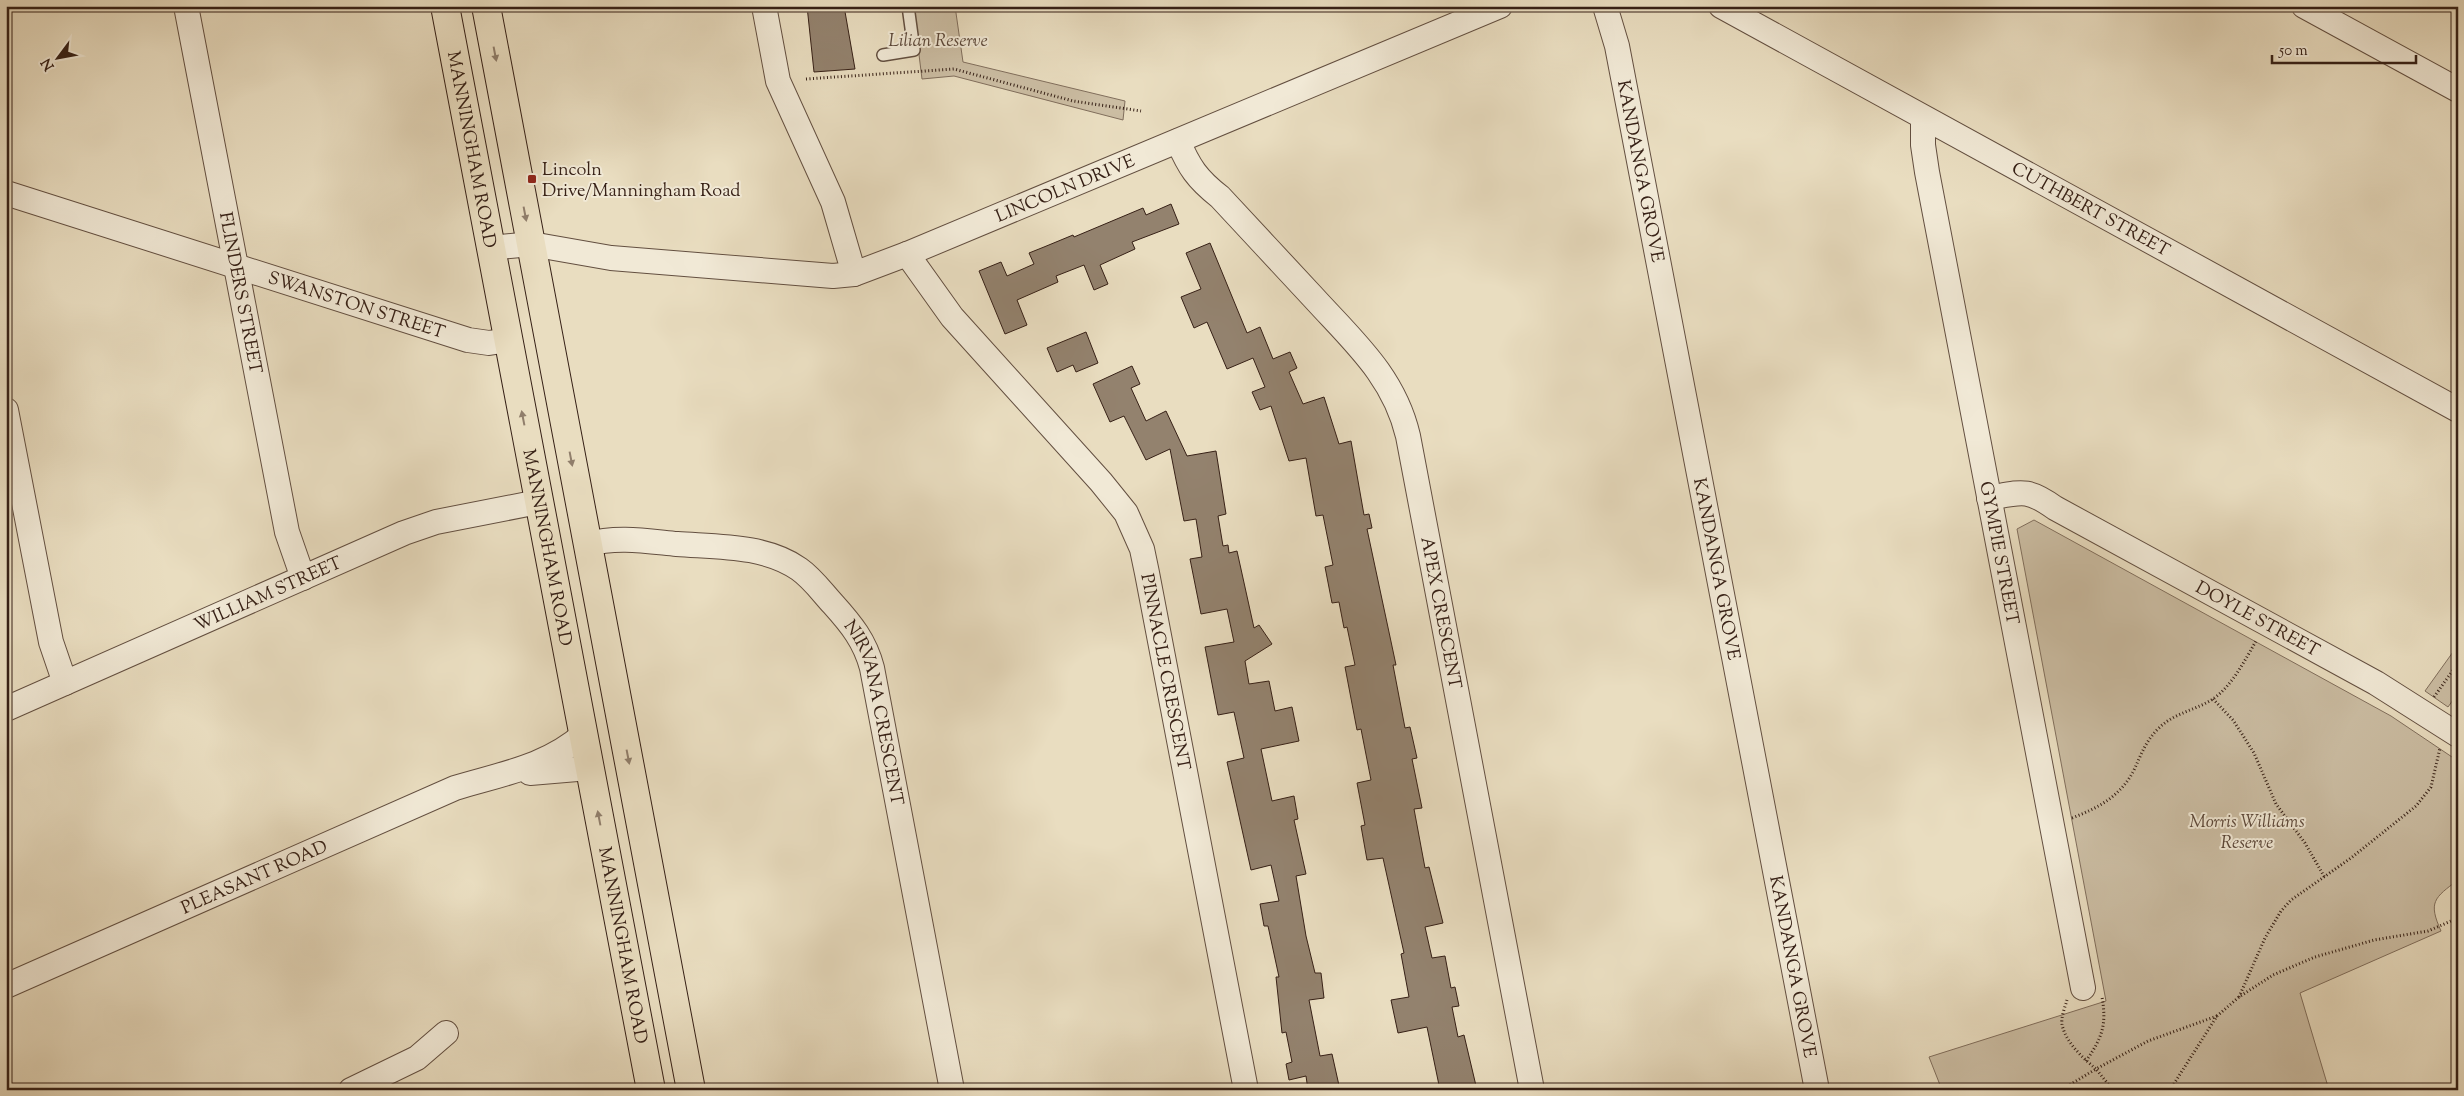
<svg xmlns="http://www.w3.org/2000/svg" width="2464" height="1096" viewBox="0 0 2464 1096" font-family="'Sorts Mill Goudy',serif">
<rect width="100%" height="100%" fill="#e9ddc0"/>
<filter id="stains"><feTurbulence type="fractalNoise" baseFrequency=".004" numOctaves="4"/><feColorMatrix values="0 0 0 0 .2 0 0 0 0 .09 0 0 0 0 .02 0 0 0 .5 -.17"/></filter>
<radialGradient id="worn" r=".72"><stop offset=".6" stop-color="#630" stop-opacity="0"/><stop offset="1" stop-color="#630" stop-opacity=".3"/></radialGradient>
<g fill="#cbbda3" stroke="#806e5c">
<polygon points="913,6 955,6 963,62 1125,101 1123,120 954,76 922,79"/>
<path d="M 2034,520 L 2391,716 L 2458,761 L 2458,880 C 2434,898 2428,902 2441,931 L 2300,993 L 2329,1090 L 1942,1090 L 1929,1057 L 2106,1001 L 2017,529 Z"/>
<polygon points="2458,645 2458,693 2448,707 2425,691"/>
</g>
<g fill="#93826e" stroke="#362016">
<polygon points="807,6 844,6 855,69 814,72"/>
<polygon points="1171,204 1179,224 1132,242 1135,249 1100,265 1108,284 1094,290 1084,265 1056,276 1058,282 1017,300 1027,325 1005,334 979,271 1001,262 1007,276 1034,264 1029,253 1044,247 1073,235 1074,237 1143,208 1146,215"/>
<polygon points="1210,243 1247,333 1260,327 1273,359 1290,352 1297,368 1289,372 1303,404 1324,397 1339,444 1351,441 1364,515 1369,514 1372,528 1367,529 1396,665 1393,665 1405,728 1410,727 1417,758 1412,759 1422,808 1414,809 1425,868 1429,867 1443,923 1425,927 1432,958 1445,956 1451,988 1455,987 1459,1006 1452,1007 1458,1037 1464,1035 1477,1090 1440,1090 1427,1027 1398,1033 1391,1000 1409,997 1401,954 1404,953 1383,858 1367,860 1361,826 1365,825 1357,783 1371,780 1361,729 1357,730 1345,667 1355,665 1347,627 1344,628 1339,602 1332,603 1325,567 1333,565 1323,515 1316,516 1306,458 1289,461 1271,406 1260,410 1252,392 1265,387 1253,358 1227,369 1207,322 1194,328 1181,297 1201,289 1186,253"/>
<polygon points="1086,332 1098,363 1076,372 1073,365 1057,372 1047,348"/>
<polygon points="1132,366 1140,384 1131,388 1146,421 1166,411 1187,456 1216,451 1226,514 1218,516 1223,546 1228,545 1229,553 1237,551 1254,628 1259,625 1272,644 1245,661 1249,684 1269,681 1275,711 1292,707 1299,741 1261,749 1272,801 1294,796 1298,819 1294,820 1306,874 1296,876 1306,936 1315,973 1321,973 1324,998 1309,1000 1320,1056 1332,1054 1340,1090 1308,1090 1306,1076 1289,1080 1286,1064 1292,1062 1286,1032 1282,1033 1276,977 1279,977 1268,926 1264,926 1260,904 1279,901 1271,865 1251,870 1227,762 1244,758 1234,712 1218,715 1205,647 1234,642 1227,609 1201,614 1190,559 1202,557 1196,519 1184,521 1170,449 1146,460 1124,416 1110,422 1093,384"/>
</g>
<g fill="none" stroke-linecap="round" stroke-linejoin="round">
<g stroke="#634f40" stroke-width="14">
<polyline id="service" points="883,55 914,50 908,6"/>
</g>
<g stroke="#634f40" stroke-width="26">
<g id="minor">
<path id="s1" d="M 186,6 L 287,532 L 303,578"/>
<polyline points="764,6 778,81 833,202 854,274"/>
<path id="s2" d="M 1605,6 L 1617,46 L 1817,1090"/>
<path id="s3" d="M 1721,6 L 2458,410"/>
<polyline points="2304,6 2458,90"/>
<path id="s4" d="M 1923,118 L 1923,145 L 1927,172 L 2083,988"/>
<path id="s5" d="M 1178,141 C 1189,167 1197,179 1220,197 C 1251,230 1282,264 1313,297 C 1353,341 1394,376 1408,436 L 1532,1090"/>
<path id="s6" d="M 6,193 L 468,340 L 489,343 L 508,340"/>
<path id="s7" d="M 490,248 L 531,244 L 611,258 L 833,276 L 854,274 L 907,254 L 1500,6"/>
<path id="s8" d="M 907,254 L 952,317 L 1101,482 L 1126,513 L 1142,549 L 1147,573 L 1246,1090"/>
<polyline points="6,410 51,642 65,683"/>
<path id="s9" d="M 1989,498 C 2022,492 2027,488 2055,508 L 2376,683 L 2458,735"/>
<path id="s10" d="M 587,544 C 618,536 646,541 677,544 C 717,547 765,545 799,569 C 812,578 822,592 833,604 C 851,624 865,641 872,668 L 952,1090"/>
<path id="s11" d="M 6,709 L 404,533 L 436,522 L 538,502"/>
<polyline points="530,773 589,768"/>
<path id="s12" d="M 6,986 L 455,788 C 501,774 547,767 584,734"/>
<polyline points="351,1090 417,1058 446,1033"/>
</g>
</g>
<g stroke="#362016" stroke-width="30">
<g id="primary">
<path id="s13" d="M 445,6 L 651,1090"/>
<polyline points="486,6 691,1090"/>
</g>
</g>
<g stroke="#362016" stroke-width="3" stroke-dasharray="1 2.5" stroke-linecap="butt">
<polyline points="806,79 954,69 1073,101 1141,111"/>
<polyline points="2434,697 2458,663"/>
<polyline points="2213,699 2233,720 2254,753 2276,804 2305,843 2325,878"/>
<path d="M 2072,818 C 2098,808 2121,796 2134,770 C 2141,755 2146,740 2159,728 C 2174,713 2196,710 2213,699 C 2232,686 2245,660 2256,641"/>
<polyline points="2239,997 2265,938 2281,911 2291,900 2351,858 2416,806 2431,787 2440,748"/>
<path d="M 2067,1000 C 2065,1007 2061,1017 2062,1024 C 2065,1042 2083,1058 2096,1069 L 2148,1041 L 2217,1016"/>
<path d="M 2086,1061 C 2102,1038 2107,1025 2102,997"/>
<polyline points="2061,1090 2096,1069 2113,1090"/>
<polyline points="2170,1090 2217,1016 2239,997 2273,975 2315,957 2374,940 2428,931 2458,918"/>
</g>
<use href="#service" stroke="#f1e9d6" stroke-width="11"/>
<use href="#minor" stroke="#f1e9d6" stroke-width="24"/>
<use href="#primary" stroke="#e9ddc0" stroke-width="28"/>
</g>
<defs><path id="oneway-solid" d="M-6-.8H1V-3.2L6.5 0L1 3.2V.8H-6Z" transform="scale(1.25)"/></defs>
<g fill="#907e6b">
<use href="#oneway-solid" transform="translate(495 54) rotate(79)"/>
<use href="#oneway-solid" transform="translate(525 214) rotate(79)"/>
<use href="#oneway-solid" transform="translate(523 418) rotate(-101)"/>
<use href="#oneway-solid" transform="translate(571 459) rotate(79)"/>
<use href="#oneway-solid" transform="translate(628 757) rotate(79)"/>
<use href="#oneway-solid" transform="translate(599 818) rotate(-101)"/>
</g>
<rect fill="#8f2418" stroke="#f1e9d6" stroke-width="2" x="527" y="174" width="10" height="10" rx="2.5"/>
<g text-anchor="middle" stroke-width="4" stroke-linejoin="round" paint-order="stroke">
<g font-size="18" font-style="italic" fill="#5b4739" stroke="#f1e9d6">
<text x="938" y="46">Lilian Reserve</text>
<text x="2247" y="827">Morris Williams<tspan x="2247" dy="21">Reserve</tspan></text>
</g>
<g font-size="18" fill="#362016" stroke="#f1e9d6">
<text dy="6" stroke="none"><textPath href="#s13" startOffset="146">MANNINGHAM ROAD</textPath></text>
<text dy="6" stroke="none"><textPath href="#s2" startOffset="169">KANDANGA GROVE</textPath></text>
<text dy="6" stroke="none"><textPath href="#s7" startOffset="594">LINCOLN DRIVE</textPath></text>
<text dy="6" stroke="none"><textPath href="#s3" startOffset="422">CUTHBERT STREET</textPath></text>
<text dy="6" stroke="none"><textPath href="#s1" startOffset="292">FLINDERS STREET</textPath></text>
<text dy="6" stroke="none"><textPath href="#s6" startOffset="368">SWANSTON STREET</textPath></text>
<text dy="6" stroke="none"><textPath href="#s13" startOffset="551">MANNINGHAM ROAD</textPath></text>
<text dy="6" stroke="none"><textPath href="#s4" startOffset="442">GYMPIE STREET</textPath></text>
<text dy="6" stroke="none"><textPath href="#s2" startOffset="574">KANDANGA GROVE</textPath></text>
<text dy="6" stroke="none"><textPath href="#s11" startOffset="286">WILLIAM STREET</textPath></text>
<text dy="6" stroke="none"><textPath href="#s5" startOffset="558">APEX CRESCENT</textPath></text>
<text dy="6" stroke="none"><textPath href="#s9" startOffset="301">DOYLE STREET</textPath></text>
<text dy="6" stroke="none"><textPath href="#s8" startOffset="504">PINNACLE CRESCENT</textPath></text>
<text dy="6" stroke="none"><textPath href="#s10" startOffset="385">NIRVANA CRESCENT</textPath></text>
<text dy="6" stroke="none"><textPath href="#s12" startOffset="271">PLEASANT ROAD</textPath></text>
<text dy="6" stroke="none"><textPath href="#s13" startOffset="956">MANNINGHAM ROAD</textPath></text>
<text dy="6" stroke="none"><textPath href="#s2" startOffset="979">KANDANGA GROVE</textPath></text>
</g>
<g font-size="18" fill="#362016" stroke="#f1e9d6" text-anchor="start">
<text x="542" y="175">Lincoln<tspan x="542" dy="21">Drive/Manningham Road</tspan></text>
</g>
</g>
<rect width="2464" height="1096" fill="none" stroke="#e9ddc0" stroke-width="25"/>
<rect x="8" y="8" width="2449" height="1081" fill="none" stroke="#362016" stroke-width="2.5"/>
<rect x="12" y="12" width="2439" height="1071" fill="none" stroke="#362016"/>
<g transform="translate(58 58) rotate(238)" stroke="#f1e9d6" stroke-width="4" paint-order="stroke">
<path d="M0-4L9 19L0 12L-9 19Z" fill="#362016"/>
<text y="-8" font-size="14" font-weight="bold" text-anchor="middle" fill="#362016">N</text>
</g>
<path d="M2272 55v8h144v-8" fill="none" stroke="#362016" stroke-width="2.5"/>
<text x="2279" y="55" font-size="15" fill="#362016" stroke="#f1e9d6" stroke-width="4" paint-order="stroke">50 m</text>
<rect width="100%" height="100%" filter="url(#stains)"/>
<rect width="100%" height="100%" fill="url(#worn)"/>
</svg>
